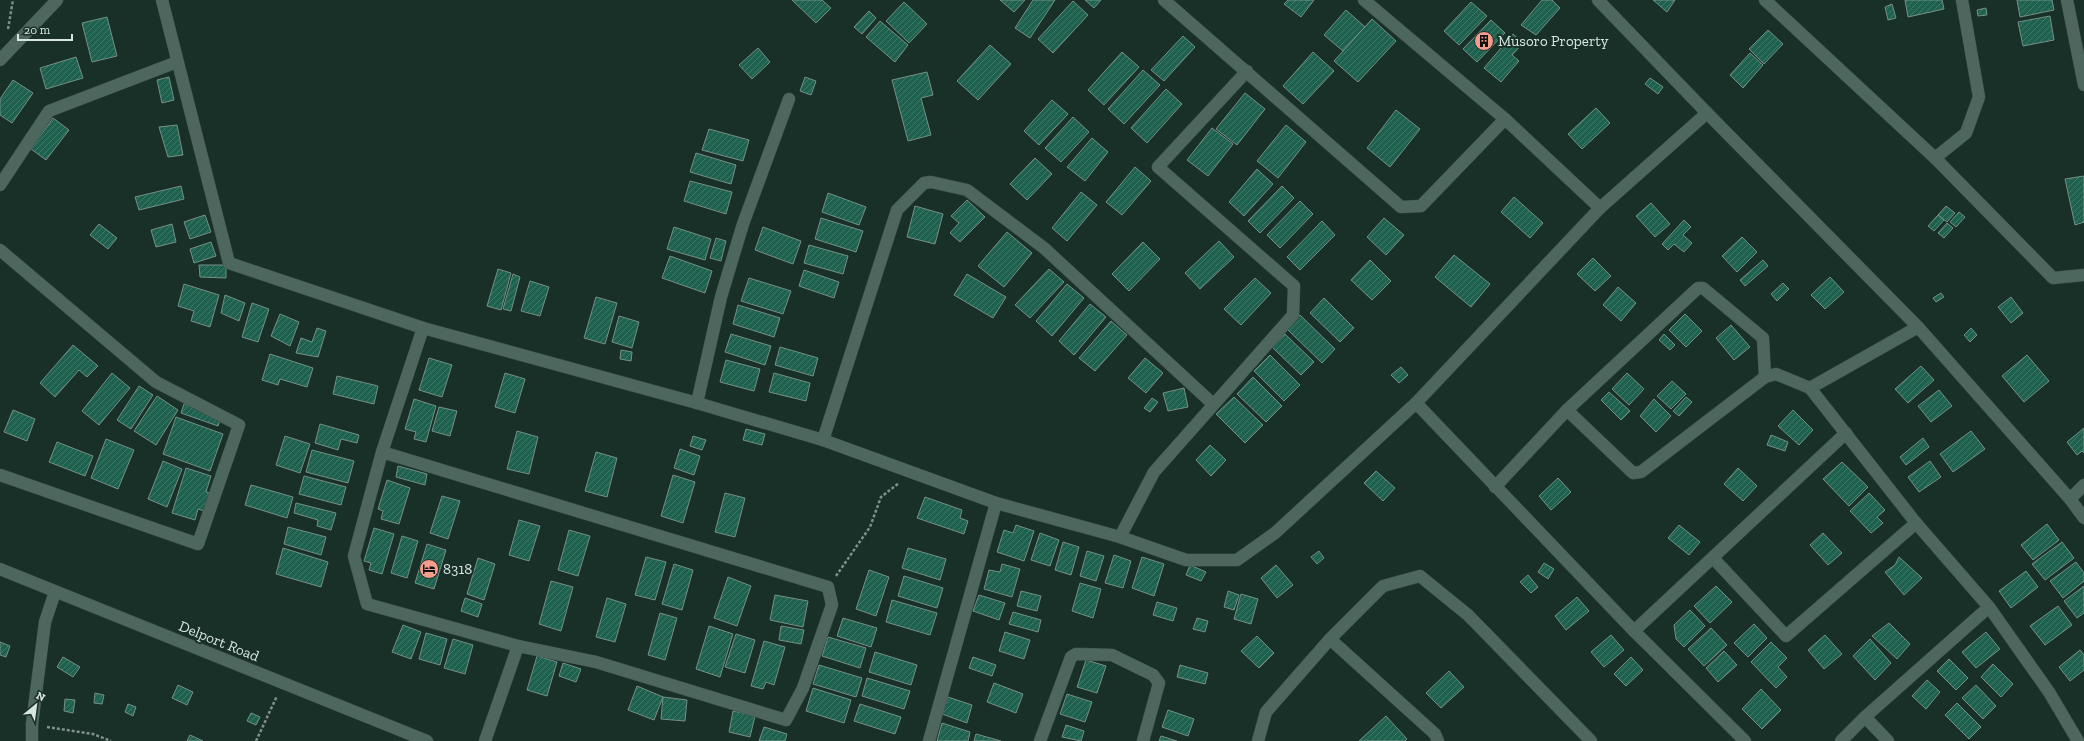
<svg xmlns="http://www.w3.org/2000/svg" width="2084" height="741" viewBox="0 0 2084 741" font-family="'Zilla Slab',serif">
<defs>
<pattern id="building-hatch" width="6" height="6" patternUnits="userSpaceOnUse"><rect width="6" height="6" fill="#1f614f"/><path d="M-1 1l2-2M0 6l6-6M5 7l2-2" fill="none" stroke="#3f7868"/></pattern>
</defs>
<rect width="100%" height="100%" fill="#193029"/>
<g fill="url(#building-hatch)" stroke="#758f86">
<polygon points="792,0 822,0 831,8 816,23"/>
<polygon points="1000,0 1025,0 1014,12"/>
<polygon points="1033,0 1055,0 1030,38 1015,28"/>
<polygon points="1085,0 1101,0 1094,8"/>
<polygon points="1288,0 1314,0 1301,17 1284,4"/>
<polygon points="1542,0 1552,0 1560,8 1536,35 1521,25"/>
<polygon points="1653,0 1675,0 1667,12"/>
<polygon points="1905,0 1942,0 1944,9 1908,17"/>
<polygon points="2017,0 2052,0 2054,10 2020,17"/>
<polygon points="1073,1 1088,15 1053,53 1038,39"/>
<polygon points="904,2 927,24 909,43 886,21"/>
<polygon points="1471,2 1487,16 1459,45 1444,31"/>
<polygon points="1892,4 1896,18 1888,20 1885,7"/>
<polygon points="1986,8 1987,15 1978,16 1977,10"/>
<polygon points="1346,10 1365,27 1343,51 1324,35"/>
<polygon points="869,11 876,18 862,34 854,27"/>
<polygon points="2050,16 2054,40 2023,46 2018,22"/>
<polygon points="107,17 117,56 92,62 82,23"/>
<polygon points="1372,19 1396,41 1358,82 1334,61"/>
<polygon points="1491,20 1505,33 1477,62 1463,49"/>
<polygon points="880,21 908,45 895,62 866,37"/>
<polygon points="1768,30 1783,44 1764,64 1749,49"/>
<polygon points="1513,34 1523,43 1512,55 1519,61 1501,82 1484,68"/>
<polygon points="1183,36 1195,47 1164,81 1151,70"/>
<polygon points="990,45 1011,64 978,100 957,81"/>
<polygon points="758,48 770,62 752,79 739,65"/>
<polygon points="1122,52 1139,67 1104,105 1088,90"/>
<polygon points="1313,52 1334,71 1303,104 1283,86"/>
<polygon points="1750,53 1763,65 1743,88 1730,75"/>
<polygon points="76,57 83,78 46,89 40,68"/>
<polygon points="1143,70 1160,85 1124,124 1108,109"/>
<polygon points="927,72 933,95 921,98 931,135 908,141 892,80"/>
<polygon points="169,77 174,100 162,103 157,80"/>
<polygon points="805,77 816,81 811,95 800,91"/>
<polygon points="1650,78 1663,87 1658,94 1645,84"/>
<polygon points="13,80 33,93 12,123 0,115 0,99"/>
<polygon points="1166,89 1182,104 1147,143 1131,128"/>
<polygon points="1245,93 1265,109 1237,145 1216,129"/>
<polygon points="1052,100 1068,114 1039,145 1024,131"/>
<polygon points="1596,108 1610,123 1582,149 1568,134"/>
<polygon points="1396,110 1420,129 1390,167 1367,148"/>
<polygon points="1073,117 1089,132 1061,162 1045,148"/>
<polygon points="53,118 69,130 46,160 31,149"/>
<polygon points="177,125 183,155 168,157 159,127"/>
<polygon points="1286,125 1306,142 1278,178 1257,161"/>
<polygon points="1212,128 1233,144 1208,176 1187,160"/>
<polygon points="709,129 749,140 743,161 702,150"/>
<polygon points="1092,138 1108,152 1085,181 1067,167"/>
<polygon points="696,153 736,165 731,184 690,172"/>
<polygon points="1035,158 1052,174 1027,200 1010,184"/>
<polygon points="1135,167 1151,181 1122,215 1106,202"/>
<polygon points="1257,169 1273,184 1244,216 1229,202"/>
<polygon points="2084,176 2084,222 2075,225 2065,179"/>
<polygon points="690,181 732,192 726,214 684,201"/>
<polygon points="181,186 184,199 139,210 135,197"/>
<polygon points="1282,186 1294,198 1260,233 1248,221"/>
<polygon points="1081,192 1097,205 1067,241 1052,228"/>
<polygon points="828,193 866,207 859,225 822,212"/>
<polygon points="1514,197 1543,223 1530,238 1501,212"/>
<polygon points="967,200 985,217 960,242 950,233 959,223 951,216"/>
<polygon points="1300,201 1313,214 1280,248 1267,235"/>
<polygon points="1651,203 1670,224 1655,237 1636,216"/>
<polygon points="915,206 943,214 935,244 907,237"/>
<polygon points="1946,206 1955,213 1947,222 1938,215"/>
<polygon points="1959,212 1965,217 1956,227 1950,222"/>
<polygon points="205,215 211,232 190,239 184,222"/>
<polygon points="1938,215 1944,220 1934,231 1928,226"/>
<polygon points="821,218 863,231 856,252 815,239"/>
<polygon points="1384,218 1404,235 1386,255 1367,237"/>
<polygon points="1684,220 1691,227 1683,235 1692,243 1684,252 1674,244 1668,250 1662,244"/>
<polygon points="1322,221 1335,235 1300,270 1287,257"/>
<polygon points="1947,223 1953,228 1944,238 1938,233"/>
<polygon points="99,224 117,238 108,249 90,235"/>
<polygon points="172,224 176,242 156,247 151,230"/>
<polygon points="674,227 711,239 705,260 667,249"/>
<polygon points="763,227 801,241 793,264 755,250"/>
<polygon points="1007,232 1032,253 1004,287 978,266"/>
<polygon points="1742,237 1757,252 1737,272 1722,256"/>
<polygon points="716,238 726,241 721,261 710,258"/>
<polygon points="1219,241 1234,257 1200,289 1185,273"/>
<polygon points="211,242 216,256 194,263 190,249"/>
<polygon points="1143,242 1160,259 1129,291 1112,274"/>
<polygon points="809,245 848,256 843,274 804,263"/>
<polygon points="1454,255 1490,284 1471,307 1435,277"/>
<polygon points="670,256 712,271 705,293 662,278"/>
<polygon points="1593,258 1611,276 1595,291 1577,274"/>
<polygon points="1370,260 1391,281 1372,300 1351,280"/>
<polygon points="1763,260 1768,266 1745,286 1740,280"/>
<polygon points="199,265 226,265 226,278 200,277"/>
<polygon points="498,269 511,273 501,310 487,306"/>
<polygon points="1049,269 1064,282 1030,318 1015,305"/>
<polygon points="804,270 839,282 834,298 799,286"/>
<polygon points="513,274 520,277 511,311 503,309"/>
<polygon points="967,274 1006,297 993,318 954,295"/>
<polygon points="1830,277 1844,292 1825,309 1811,295"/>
<polygon points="749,278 791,291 783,314 741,301"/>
<polygon points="1255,278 1271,293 1241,325 1224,309"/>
<polygon points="530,281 549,287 540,316 521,311"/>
<polygon points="1783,283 1789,289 1777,301 1771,294"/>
<polygon points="184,284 219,295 210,327 191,321 194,311 178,306"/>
<polygon points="1067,284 1084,298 1052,336 1036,321"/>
<polygon points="1618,287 1636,303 1621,321 1603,305"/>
<polygon points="1941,293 1944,297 1936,302 1933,298"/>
<polygon points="225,295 245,303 239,321 221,313"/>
<polygon points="596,297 617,303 605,344 584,338"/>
<polygon points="2011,297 2023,313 2011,323 1998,307"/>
<polygon points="1324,298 1354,328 1340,342 1310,313"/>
<polygon points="252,303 269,309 258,342 242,337"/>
<polygon points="1090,304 1106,317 1074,355 1059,341"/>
<polygon points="738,305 780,318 774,337 733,324"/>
<polygon points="280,314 299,322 290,346 271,336"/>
<polygon points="1685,314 1702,331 1686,347 1669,330"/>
<polygon points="1300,315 1335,349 1322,363 1287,329"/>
<polygon points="619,316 639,322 632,348 612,342"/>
<polygon points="1111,321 1127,335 1095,371 1079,358"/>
<polygon points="1731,325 1750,347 1734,360 1716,338"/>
<polygon points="317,328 326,331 318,357 296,353 301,338 312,342"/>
<polygon points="1971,328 1977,335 1970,342 1964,335"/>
<polygon points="731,334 771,346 765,365 725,352"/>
<polygon points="1285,334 1314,362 1301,375 1272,347"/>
<polygon points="1664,334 1675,345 1670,350 1659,340"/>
<polygon points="73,345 98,366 87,377 79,370 55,397 40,383"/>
<polygon points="780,347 818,358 813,376 775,365"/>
<polygon points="621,350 632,352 631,361 620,359"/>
<polygon points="270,354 313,368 307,387 280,379 278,385 262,380"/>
<polygon points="1270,355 1300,385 1284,401 1254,371"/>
<polygon points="2027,355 2049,381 2024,402 2002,376"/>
<polygon points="429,358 452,365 442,397 419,390"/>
<polygon points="1145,358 1163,373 1146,393 1128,378"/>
<polygon points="726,360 760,369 754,391 720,382"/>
<polygon points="1921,366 1934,380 1908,403 1895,389"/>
<polygon points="1401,367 1408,375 1399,383 1391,375"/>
<polygon points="112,373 130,388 99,425 82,411"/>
<polygon points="505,373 525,379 515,413 495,407"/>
<polygon points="774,373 810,383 806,401 769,392"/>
<polygon points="1627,373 1644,389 1629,405 1612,389"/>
<polygon points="337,376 378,386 374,404 333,394"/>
<polygon points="1253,377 1282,406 1266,422 1237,394"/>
<polygon points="1672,381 1686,394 1671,409 1657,396"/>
<polygon points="139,386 153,395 131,429 117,420"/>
<polygon points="1184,388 1188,407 1168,411 1163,393"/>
<polygon points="1939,390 1952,406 1931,422 1918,406"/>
<polygon points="1609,392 1630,411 1621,420 1601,400"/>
<polygon points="157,396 178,410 156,445 134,431"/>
<polygon points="1234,397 1263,425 1245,443 1216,414"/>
<polygon points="1686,397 1692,402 1679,416 1673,411"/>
<polygon points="1152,398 1158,402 1150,412 1144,408"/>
<polygon points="414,399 436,406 426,442 414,439 416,432 405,429"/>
<polygon points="1654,399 1671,416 1656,432 1640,416"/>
<polygon points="184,404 221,417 218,426 181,413"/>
<polygon points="439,407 457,411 450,436 432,431"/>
<polygon points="13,410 35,419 27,441 4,432"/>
<polygon points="1793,410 1813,430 1799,445 1778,426"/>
<polygon points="176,417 223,434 210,471 163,454"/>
<polygon points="320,424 359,435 357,443 341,439 338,450 315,443"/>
<polygon points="2084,428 2084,453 2082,451 2077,455 2067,442"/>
<polygon points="746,429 765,434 762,445 743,440"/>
<polygon points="517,431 538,437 529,474 507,469"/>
<polygon points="1971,431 1985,449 1953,472 1940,454"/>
<polygon points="1771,435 1788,442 1785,451 1767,445"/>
<polygon points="285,436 310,444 300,473 276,465"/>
<polygon points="693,436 706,440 702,450 690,446"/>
<polygon points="1923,438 1929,447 1906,465 1900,457"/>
<polygon points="106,439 134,450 118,489 91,478"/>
<polygon points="57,442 93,456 85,476 49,462"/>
<polygon points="1210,445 1226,460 1211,476 1196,460"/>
<polygon points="680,449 700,456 694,475 674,468"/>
<polygon points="312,450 354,461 348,483 306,472"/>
<polygon points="596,452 617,458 607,497 585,491"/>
<polygon points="163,461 182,469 167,507 148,499"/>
<polygon points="1930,461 1941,477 1919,492 1908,477"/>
<polygon points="1842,462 1868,487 1849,506 1823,479"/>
<polygon points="398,466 427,474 425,485 396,477"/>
<polygon points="186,468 211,476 206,492 210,493 204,511 198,509 195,520 172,513"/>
<polygon points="1738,468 1757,486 1743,501 1724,484"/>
<polygon points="1376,471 1395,488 1383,501 1364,483"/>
<polygon points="673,475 695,482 683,523 661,516"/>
<polygon points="304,476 346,487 341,505 299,494"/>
<polygon points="1558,478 1571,492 1551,510 1539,496"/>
<polygon points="387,480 410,488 399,524 381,519 383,511 378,509"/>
<polygon points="251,485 293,497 287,518 245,505"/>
<polygon points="725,493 745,498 735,537 715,532"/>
<polygon points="1869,493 1885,510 1877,517 1883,523 1871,533 1850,511"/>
<polygon points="442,496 460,501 448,539 430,533"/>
<polygon points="925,497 962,510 960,518 968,521 964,534 917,518"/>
<polygon points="296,503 336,513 331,530 317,526 318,520 294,513"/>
<polygon points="519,520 540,526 529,561 509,555"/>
<polygon points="2047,524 2059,540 2033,560 2021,545"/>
<polygon points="1016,525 1034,531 1024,561 997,552 1004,530 1013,533"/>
<polygon points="1679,525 1700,542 1689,555 1668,538"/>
<polygon points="288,527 326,537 321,555 284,544"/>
<polygon points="374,528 394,534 382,574 369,570 371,563 364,561"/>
<polygon points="569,530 590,536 578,576 558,570"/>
<polygon points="1040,533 1059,540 1050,566 1031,560"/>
<polygon points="1823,533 1842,553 1828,565 1810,545"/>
<polygon points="402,536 418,541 407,578 391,573"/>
<polygon points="1063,542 1079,547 1071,575 1055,570"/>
<polygon points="2062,542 2074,558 2045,580 2032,564"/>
<polygon points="427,544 446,550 434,589 415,583"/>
<polygon points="283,548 328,562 321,587 276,574"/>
<polygon points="908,548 946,559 940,580 902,568"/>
<polygon points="1087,551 1104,556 1096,581 1080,576"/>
<polygon points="1319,551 1324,558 1317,564 1311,557"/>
<polygon points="1114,555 1131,561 1123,588 1105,583"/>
<polygon points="646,557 666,562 655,600 635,595"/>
<polygon points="1142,557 1164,564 1154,596 1132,588"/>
<polygon points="1899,557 1922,578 1904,595 1885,572 1895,565"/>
<polygon points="478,558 495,564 484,600 467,594"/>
<polygon points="2076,562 2084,573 2084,581 2063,598 2050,581"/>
<polygon points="1544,563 1554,569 1548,579 1538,572"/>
<polygon points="674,564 693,570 682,610 662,604"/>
<polygon points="1002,564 1020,569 1012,597 984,589 989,570 1000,572"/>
<polygon points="1190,565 1206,572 1201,581 1186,575"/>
<polygon points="1276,565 1293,585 1277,598 1261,578"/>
<polygon points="869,570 889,577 876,616 856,609"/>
<polygon points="2026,571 2038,587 2011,608 1999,591"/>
<polygon points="1528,575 1538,587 1531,593 1520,582"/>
<polygon points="904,576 943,588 937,608 898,596"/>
<polygon points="728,577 751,586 737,626 714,618"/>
<polygon points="551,581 573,587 561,631 539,624"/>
<polygon points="1080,583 1101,589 1093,618 1072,611"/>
<polygon points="1716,586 1732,602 1710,623 1694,606"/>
<polygon points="2084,586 2084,613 2077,618 2064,601"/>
<polygon points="1021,591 1041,596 1037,611 1017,606"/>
<polygon points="1228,591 1239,595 1234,610 1224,607"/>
<polygon points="1241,594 1258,599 1251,624 1234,619"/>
<polygon points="775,595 808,601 803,627 770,620"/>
<polygon points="979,595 1005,603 999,620 973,611"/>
<polygon points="1577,597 1589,611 1566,630 1555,616"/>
<polygon points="465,598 482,604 478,617 461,611"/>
<polygon points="607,598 626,604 615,642 596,637"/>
<polygon points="892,600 937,613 930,635 886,622"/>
<polygon points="1157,602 1177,608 1173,621 1153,615"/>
<polygon points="2058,606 2072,625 2045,645 2030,626"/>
<polygon points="1690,610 1705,626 1684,647 1676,639 1674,625"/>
<polygon points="1013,612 1041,620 1038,632 1009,624"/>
<polygon points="660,613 677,618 665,660 648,655"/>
<polygon points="843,618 877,628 871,647 837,636"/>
<polygon points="1197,618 1208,621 1205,632 1193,629"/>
<polygon points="1889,623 1910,644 1897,659 1872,636"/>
<polygon points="1754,624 1767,638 1748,657 1734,643"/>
<polygon points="403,625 421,632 411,659 392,652"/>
<polygon points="709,626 733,634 720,677 696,669"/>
<polygon points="781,626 804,630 801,644 779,640"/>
<polygon points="1711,628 1727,645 1704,666 1688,649"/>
<polygon points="1005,632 1030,640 1024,659 999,651"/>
<polygon points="1986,632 2000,649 1976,668 1962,652"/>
<polygon points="426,633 447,639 440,665 419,659"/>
<polygon points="736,634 755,640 745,673 725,667"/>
<polygon points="1611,635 1624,650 1604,667 1591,652"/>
<polygon points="1825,635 1842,654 1824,669 1808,650"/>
<polygon points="1257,636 1274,653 1259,668 1241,651"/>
<polygon points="828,637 866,648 860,668 822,656"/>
<polygon points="453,639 473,645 465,674 444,668"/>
<polygon points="1870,639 1891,663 1875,680 1853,656"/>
<polygon points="764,641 785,647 774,685 766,682 763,689 751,686"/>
<polygon points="0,642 10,646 6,657 0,655"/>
<polygon points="1771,642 1787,658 1778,667 1787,677 1776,688 1751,662"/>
<polygon points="2080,650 2084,655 2084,670 2070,681 2059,667"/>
<polygon points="1724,651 1737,665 1718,682 1706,668"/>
<polygon points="875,652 917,665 911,685 869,672"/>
<polygon points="537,656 557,662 547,696 527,690"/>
<polygon points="63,657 80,667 73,677 57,667"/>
<polygon points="973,657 996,665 992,676 969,668"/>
<polygon points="1631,657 1643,670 1626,686 1614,674"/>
<polygon points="1949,659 1968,678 1956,690 1937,671"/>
<polygon points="1086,660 1106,666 1097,693 1077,687"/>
<polygon points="563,663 581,669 576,682 559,676"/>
<polygon points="1993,664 2013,684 2001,697 1981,677"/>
<polygon points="819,665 862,678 856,697 813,684"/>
<polygon points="1180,665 1208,673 1205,684 1177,677"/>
<polygon points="1449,671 1464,687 1441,708 1426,693"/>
<polygon points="867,678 910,691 904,709 862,696"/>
<polygon points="1927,680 1940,692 1926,709 1912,696"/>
<polygon points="994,683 1023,694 1016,713 987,702"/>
<polygon points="178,685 193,692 187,705 172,698"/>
<polygon points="1976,685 1996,706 1983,719 1962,698"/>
<polygon points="637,686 663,697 654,720 628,710"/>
<polygon points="813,688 851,700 844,723 806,711"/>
<polygon points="1761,689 1781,710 1762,729 1742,709"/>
<polygon points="95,693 104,695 102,704 94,703"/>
<polygon points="1067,694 1092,702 1085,722 1060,714"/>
<polygon points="663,697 687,700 685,721 661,719"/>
<polygon points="948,697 972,705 967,723 942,714"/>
<polygon points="65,699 75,700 73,713 64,711"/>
<polygon points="1957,703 1981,727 1969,739 1945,715"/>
<polygon points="128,704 136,707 133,716 125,712"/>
<polygon points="860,704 901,717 895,734 854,721"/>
<polygon points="1168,710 1194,719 1188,736 1162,727"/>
<polygon points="733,711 755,716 750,737 729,732"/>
<polygon points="251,713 260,717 256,725 247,721"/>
<polygon points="1386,716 1407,739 1405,741 1359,741"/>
<polygon points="942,723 970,732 968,741 937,741"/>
<polygon points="1066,725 1084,731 1081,741 1062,737"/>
<polygon points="764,727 787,734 785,741 759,741"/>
<polygon points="976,734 1001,741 974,741"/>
<polygon points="190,735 203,741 187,741"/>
<polygon points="1161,736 1177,741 1159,741"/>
</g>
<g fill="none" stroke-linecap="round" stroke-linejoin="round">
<g stroke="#3a4e48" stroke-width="13">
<g id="street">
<polyline points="162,0 229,263 232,264 423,328 697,403 823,440 996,503 1120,537 1186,560 1237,560 1275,533 1416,403 1600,208 1707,113"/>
<polyline points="1164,0 1401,207 1421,206 1505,119"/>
<polyline points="1364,0 1505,119 1600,208"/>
<polyline points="1598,0 1707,113 1918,327 2070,499 2084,518"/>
<polyline points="1765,0 1935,158 2053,278 2084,275"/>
<polyline points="2067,0 2084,85"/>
<polyline points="0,60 57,0"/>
<polyline points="1935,158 1966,133 1979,97 1962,0"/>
<polyline points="0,185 49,111 177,62"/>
<polyline points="0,250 156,382 239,425 198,544 0,475"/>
<polyline points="1810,388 1918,327"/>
<polyline points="697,403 721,297 743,224 789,99"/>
<polyline points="1416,403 1634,631 1745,741"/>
<polyline points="1567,410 1633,473 1641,472 1765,377 1776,374 1810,388 1916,523 1989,607 2049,692 2078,741"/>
<polyline points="823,440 897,210 924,183 931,182 967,190 1044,248 1213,404"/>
<polyline points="382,452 828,587 832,605 803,688 786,720 596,662 518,646 367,604 354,556 382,452 423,328"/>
<polyline points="1495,487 1567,410 1698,288 1703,288 1763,338 1765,377"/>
<polyline points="2070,499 2084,485"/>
<polyline points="1120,537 1154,472 1293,315 1294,286 1158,167 1247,71"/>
<polyline points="1713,558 1786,636 1916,523"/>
<polyline points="1634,631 1846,433"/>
<polyline points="1330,639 1435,734 1438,741"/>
<polyline points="1865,717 1888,741"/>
<polyline points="32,741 32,724 45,622 55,592"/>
<polyline points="485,741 518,646"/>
<polyline points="929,741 996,503"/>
<polyline points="1040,741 1071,657 1076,654 1112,655 1153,675 1159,683 1143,741"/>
<polyline points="1258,741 1266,712 1330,639 1383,586 1420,576 1468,615 1591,741"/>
<polyline points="1841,741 1865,717 1989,607"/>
</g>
</g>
<g stroke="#3a4e48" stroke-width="13">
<polyline id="secondary" points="0,569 427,741"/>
</g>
<g stroke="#7d908a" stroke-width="2.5" stroke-dasharray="3 2" stroke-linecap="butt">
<polyline points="8,29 13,0"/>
<polyline points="836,576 870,527 881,497 899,483"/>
<polyline points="47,727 93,734 111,741"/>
<polyline points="256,741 277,696"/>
</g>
<use href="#street" stroke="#4e675e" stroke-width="12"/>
<use href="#secondary" stroke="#4e675e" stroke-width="12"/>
</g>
<defs>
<g id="building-disc" transform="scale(1)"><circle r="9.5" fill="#f49d8d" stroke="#193029"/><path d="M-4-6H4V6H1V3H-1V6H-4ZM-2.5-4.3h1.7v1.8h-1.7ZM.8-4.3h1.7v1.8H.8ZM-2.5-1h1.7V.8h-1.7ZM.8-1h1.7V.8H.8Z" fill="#111"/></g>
<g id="hotel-disc" transform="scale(1)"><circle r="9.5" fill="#f49d8d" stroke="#193029"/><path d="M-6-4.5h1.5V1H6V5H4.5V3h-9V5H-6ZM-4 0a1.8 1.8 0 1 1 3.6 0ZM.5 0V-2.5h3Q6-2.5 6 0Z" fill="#111"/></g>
</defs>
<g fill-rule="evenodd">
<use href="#building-disc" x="1484" y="41"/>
<use href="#hotel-disc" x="429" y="569"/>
</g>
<g text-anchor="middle" stroke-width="4" stroke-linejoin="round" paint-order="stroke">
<g font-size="15" fill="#d8e6e1" stroke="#193029" text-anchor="start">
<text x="1498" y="46">Musoro Property</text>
<text x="443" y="574">8318</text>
</g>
<g font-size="15" fill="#d8e6e1" stroke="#193029">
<text transform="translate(219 641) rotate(22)" y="5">Delport Road</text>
</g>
</g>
<g transform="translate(36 705) rotate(29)" stroke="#193029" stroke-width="3" paint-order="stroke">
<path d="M0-3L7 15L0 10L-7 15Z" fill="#d8e6e1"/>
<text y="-6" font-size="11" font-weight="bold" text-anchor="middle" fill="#d8e6e1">N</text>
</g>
<path d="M18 34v6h54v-6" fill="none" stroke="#d8e6e1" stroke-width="2"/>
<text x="24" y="34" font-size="12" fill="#d8e6e1" stroke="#193029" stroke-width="3" paint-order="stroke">20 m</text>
</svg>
